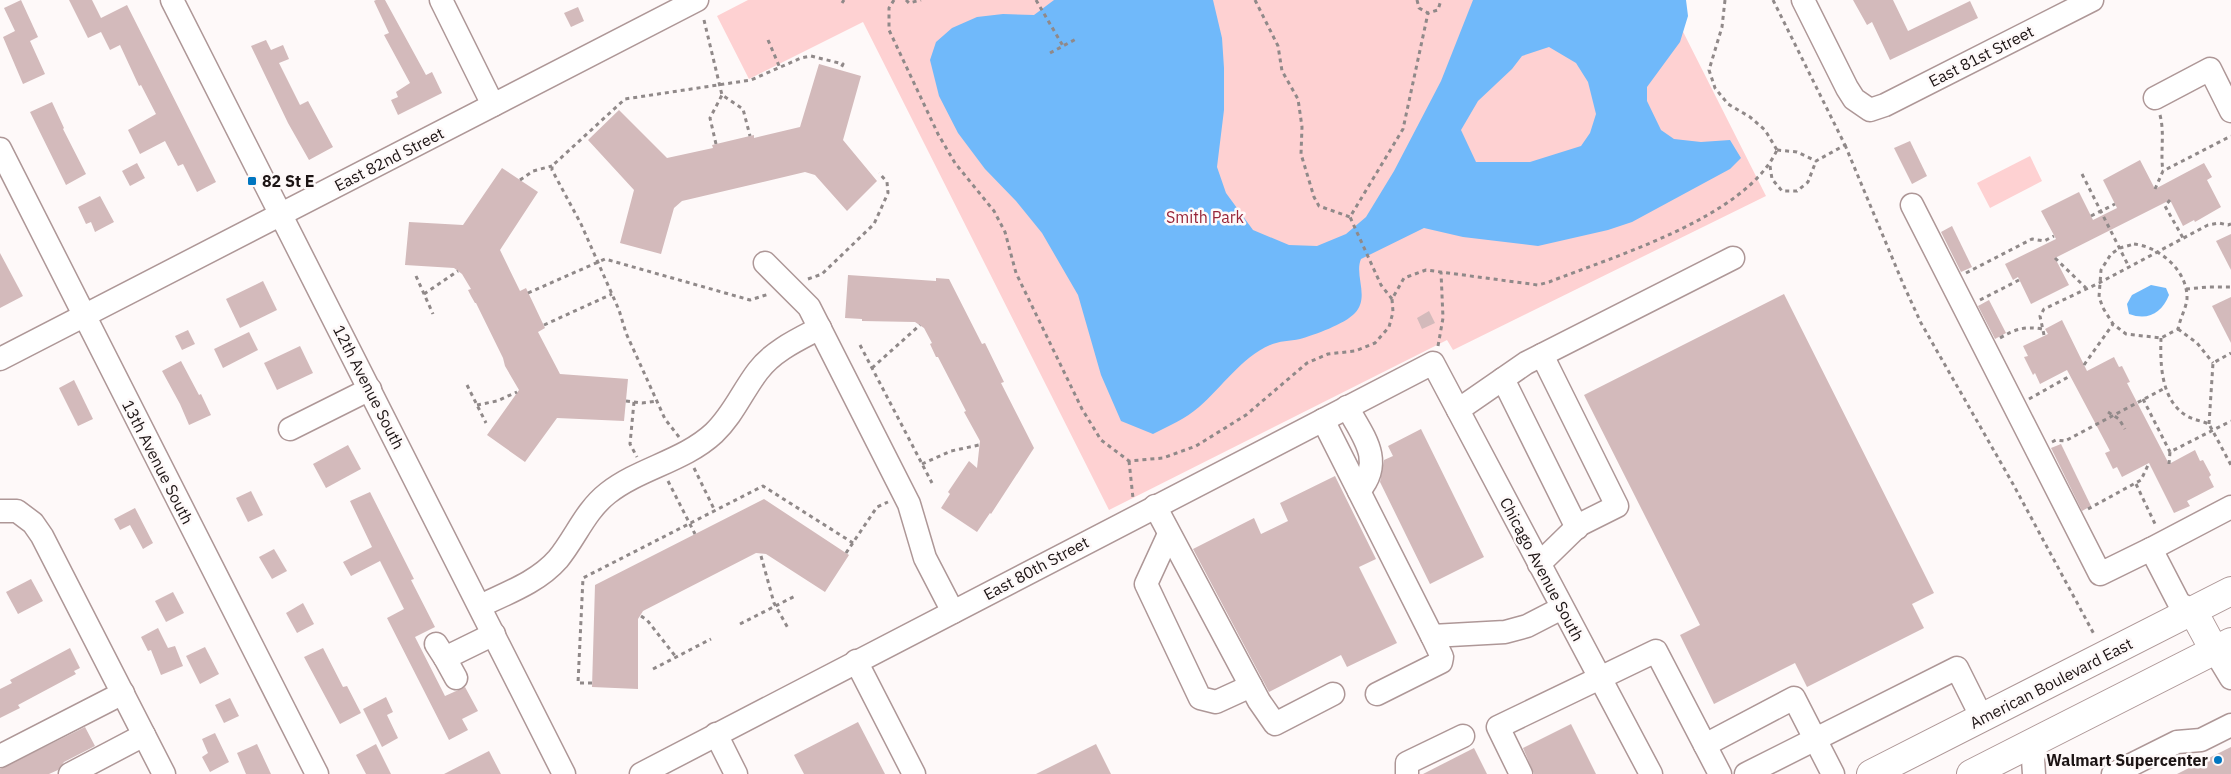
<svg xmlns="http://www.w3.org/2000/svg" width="2231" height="774" viewBox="0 0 2231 774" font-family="'IBM Plex Sans',sans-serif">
<rect width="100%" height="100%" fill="#fef9f9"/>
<g fill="#fed1d2">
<polygon points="748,0 1667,0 1766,196 1453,350 1447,340 1109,510 863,22 749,79 717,16"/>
<polygon points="2030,156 2042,181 1990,208 1977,183"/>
</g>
<g fill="#70b9fa" fill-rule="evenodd">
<path d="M 1054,0 L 1213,0 L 1222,38 L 1224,68 L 1224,110 L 1217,167 L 1226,193 L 1253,230 L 1289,245 L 1317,246 L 1346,234 L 1366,217 L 1394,171 L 1441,81 L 1473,0 L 1686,0 L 1688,16 L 1680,42 L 1647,87 L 1647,101 L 1661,130 L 1674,139 L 1701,142 L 1730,140 L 1741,158 L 1730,169 L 1632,222 L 1608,230 L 1538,246 L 1463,237 L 1424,228 L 1361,259 C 1354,275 1370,297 1355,313 C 1345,324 1314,335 1300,339 C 1290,341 1279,341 1270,345 C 1241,358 1222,387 1199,407 C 1185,419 1169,426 1153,434 L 1121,421 L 1101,375 L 1078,295 L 1042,233 L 1016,201 L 985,169 L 958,133 L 939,96 L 930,60 L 936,42 L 952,28 L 977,17 L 1003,14 L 1034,15 ZM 1549,47 L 1576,63 L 1588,82 L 1596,114 L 1590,133 L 1581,146 L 1530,162 L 1476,162 L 1461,130 L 1478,101 L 1512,69 L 1522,56 Z"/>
<path d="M 2151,285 L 2166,288 L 2169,295 C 2162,313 2148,321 2129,314 L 2127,304 L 2132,295 Z"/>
</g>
<g fill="#d3babb">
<polygon points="21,0 38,37 30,41 45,74 23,84 3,37 15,31 4,8"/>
<polygon points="69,0 92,0 101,18 127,5 216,182 197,192 183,164 178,166 165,141 140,154 128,130 156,114 141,85 139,86 120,45 110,50 101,32 88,38"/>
<polygon points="376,0 385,0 426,75 432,72 442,93 398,115 391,100 398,97 396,92 410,83 384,35 389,33 374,1"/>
<polygon points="1853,0 1893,0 1908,31 1970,1 1978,18 1890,60 1872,22 1867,25"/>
<polygon points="578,7 584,21 571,27 564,13"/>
<polygon points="266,40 271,50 283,45 289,59 279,63 300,105 308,101 333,147 309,160 288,123 251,46"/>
<polygon points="819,64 861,76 843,140 877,181 847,211 815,175 805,172 682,201 674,208 661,254 620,243 634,190 588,140 619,110 667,158 713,148 712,145 754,135 754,138 800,127"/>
<polygon points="52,102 64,128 63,129 86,174 66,185 30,112"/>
<polygon points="1910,141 1927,176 1912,184 1894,148"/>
<polygon points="2140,160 2155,189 2204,163 2212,177 2207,180 2221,207 2195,222 2194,220 2183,226 2170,200 2055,258 2069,285 2031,304 2018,277 2013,280 2005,264 2056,239 2041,211 2079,192 2093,220 2117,208 2103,180"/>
<polygon points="137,163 145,178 130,186 122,171"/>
<polygon points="502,168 538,192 500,250 520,291 526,288 545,328 538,332 560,374 628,379 624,421 557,418 525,462 487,435 519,390 505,366 503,358 476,303 475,303 471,296 468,290 471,289 462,274 454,268 405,265 409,222 463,225"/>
<polygon points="100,196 114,222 95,232 91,222 86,224 78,207"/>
<polygon points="1952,226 1972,267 1961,272 1941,232"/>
<polygon points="2231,234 2231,270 2216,241"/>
<polygon points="0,253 23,296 0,308"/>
<polygon points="848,275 936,281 936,278 949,279 982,344 985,343 1004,382 1001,383 1034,448 991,514 990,513 977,532 941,508 950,494 948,492 969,461 977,468 980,441 964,412 966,411 938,357 936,357 930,344 932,343 924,328 915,322 862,321 862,319 845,318"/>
<polygon points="263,281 277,310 240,328 226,299"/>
<polygon points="1784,294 1934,593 1912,604 1924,628 1807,687 1795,663 1714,704 1680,635 1700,625 1584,395"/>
<polygon points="2231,297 2231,343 2212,306"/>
<polygon points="1989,300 2006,333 1995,339 1978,306"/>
<polygon points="1429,311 1435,323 1422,329 1417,318"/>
<polygon points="2062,320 2087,371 2114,357 2119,367 2122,366 2130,382 2127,383 2169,464 2195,450 2200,461 2203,460 2211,475 2209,477 2214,487 2187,501 2190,506 2174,513 2149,463 2122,477 2117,467 2113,469 2105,453 2110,451 2067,370 2040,384 2035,373 2033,375 2024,357 2028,356 2023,346 2048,334 2045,329"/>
<polygon points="188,330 195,344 182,350 175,336"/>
<polygon points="249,332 258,350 223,368 214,349"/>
<polygon points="300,346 313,373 277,390 264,363"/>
<polygon points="181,361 199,395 201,394 211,415 189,425 180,404 162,371"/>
<polygon points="74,380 93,419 78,426 59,388"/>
<polygon points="1421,429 1484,557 1430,584 1380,482 1384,460 1393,456 1388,446"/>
<polygon points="2061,444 2091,506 2082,511 2051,448"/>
<polygon points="348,445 361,469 326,488 313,464"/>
<polygon points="1335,476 1376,559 1359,567 1397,643 1347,667 1341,655 1269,692 1193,549 1254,518 1261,534 1288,521 1280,503"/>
<polygon points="251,491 263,515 248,522 236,498"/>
<polygon points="370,492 414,579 411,580 435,627 415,637 445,696 465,687 478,711 462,719 468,730 449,740 387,618 404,609 380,561 351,576 343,562 372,547 350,501"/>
<polygon points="764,499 849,555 825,592 766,554 756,553 643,611 638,619 638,689 592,687 595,585"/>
<polygon points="135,508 153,543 143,549 130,525 120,530 114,519"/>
<polygon points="274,549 287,571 272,579 259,557"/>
<polygon points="31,579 43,601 18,614 6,592"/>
<polygon points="173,592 184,613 166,622 155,601"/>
<polygon points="303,603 314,624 297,633 286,613"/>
<polygon points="158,628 168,648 175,646 183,666 161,675 151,650 148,651 141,637"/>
<polygon points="205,647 219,674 200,684 186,656"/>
<polygon points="70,648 80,668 74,671 76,674 18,705 20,708 0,718 0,689 12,683 10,680"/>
<polygon points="323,648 343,687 347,686 361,713 340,724 304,657"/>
<polygon points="386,697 393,712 387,715 398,738 382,747 363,709"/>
<polygon points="230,698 239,716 224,723 215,705"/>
<polygon points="858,722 885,774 804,774 794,755"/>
<polygon points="1571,724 1596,774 1534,774 1523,748"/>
<polygon points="85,727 95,746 64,762 58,770 49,774 0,774 0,769"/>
<polygon points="215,733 229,762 210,772 202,757 208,753 202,739"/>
<polygon points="257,744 271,774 246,774 237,753"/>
<polygon points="376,744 391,774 366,774 356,755"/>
<polygon points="1096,744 1111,774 1036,774"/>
<polygon points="2231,747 2231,774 2177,774"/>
<polygon points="1474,748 1487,774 1423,774"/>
<polygon points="489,751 501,774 444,774"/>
</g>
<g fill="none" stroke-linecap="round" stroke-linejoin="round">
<g stroke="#ae9797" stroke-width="25">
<g id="minor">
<polyline points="172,0 564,774"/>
<polyline points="441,0 493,105"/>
<polyline points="1803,0 1847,88 1854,99 1870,110 1885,105 2092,0"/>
<polyline points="2155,98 2210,69 2231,111"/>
<polyline points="0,149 317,774"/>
<polyline points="1912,205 2100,574 2151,549 2179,603 2193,611"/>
<polyline points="765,263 809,307 909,504 925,558 953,612"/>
<polyline points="0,359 697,0"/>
<polyline points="1503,379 1577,528"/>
<path d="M 1347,407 C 1363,436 1385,461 1359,491"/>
<polyline points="1458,410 1526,363 1733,258"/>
<polyline points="1323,420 1432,636 1505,632 1527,626 1562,608"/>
<polyline points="290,429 370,389"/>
<polyline points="1155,506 1259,701 1275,724 1333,694"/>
<polyline points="0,511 17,511 33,523 42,536 164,774"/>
<polyline points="1169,534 1146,584 1200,698 1216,702 1251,686"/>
<polyline points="2151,549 2231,507"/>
<polyline points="1539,564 1579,525 1617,506 1542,355"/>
<path d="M 480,606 C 507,593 538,582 558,559 C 576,537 585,511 608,493 C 640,468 684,461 714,433 C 733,415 742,392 758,371 C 773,351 797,340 820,328"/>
<polyline points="436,644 445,658 494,634"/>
<polyline points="2214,650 2231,678"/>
<polyline points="445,658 456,678"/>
<polyline points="856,661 914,774"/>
<polyline points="1377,694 1441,662 1442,657 1432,636"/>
<polyline points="716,734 736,774"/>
<polyline points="1705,745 1794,698 1833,774"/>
<polyline points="0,756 123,693"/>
<polyline points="70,774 144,735"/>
<polyline points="641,774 1433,363 1651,774"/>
<polyline points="1407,774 1407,763 1463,736"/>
<polyline points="1521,774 1498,727 1656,651 1720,774"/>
<polyline points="1746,774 1957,668 1982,718"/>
<polyline points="2034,774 2033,759 2038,740"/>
<polyline points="2113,774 2177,742 2201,740 2231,725"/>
</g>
</g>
<g stroke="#ae9797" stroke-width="30">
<g id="major">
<polyline points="2193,611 2214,650"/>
<polyline points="1871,774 2231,591"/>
<polyline points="1971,774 2231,642"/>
</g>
</g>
<g stroke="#908989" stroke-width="3" stroke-dasharray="4 4" stroke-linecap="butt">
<path d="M 894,0 L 889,8 L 889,30 L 938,134 L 955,163 L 994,211 L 1005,232 L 1016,273 L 1082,409 L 1101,440 L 1129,461 L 1163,458 L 1196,446 L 1246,415 L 1307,363 L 1328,354 L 1355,351 L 1375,343 L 1389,327 L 1393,312 L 1392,299 L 1404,278 L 1426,270 L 1538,285 L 1549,282 C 1615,256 1746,217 1777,150"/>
<polyline points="906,0 909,3 921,0"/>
<polyline points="1036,0 1063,46"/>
<polyline points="1255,0 1278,46 1282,71 1298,99 1302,127 1301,154 1314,197 1319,206 1350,217"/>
<polyline points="1417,0 1419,8 1428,13 1438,10 1441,0"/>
<polyline points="1725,0 1722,27 1709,70 1715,88 1728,104 1750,117 1765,130 1777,150"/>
<polyline points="1773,0 1845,145 1816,161 1797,152 1777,150"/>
<polyline points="842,3 844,0"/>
<polyline points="704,20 722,95 743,109 750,136"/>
<polyline points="768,40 780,68"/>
<polyline points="1050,53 1076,39"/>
<path d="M 2160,115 C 2165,134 2160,152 2163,171"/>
<polyline points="716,144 710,118 722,95"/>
<polyline points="1845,145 1904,286 1921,323 2013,484 2095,636"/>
<polyline points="1770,166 1772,179 1782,191 1797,191 1808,182 1816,161"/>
<polyline points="2082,174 2129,267"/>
<polyline points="520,180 533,171 552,166"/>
<polyline points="2155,189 2163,171 2231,136"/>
<polyline points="2170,200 2165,206 2183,238"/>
<polyline points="2091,216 2115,204"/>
<path d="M 2134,244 C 2160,247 2188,271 2187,299 C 2186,308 2180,319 2178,329 L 2161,338 L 2126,334 L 2113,324 L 2103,308 L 2099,297 L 2101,270 L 2111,254 L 2120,248 Z"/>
<polyline points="2055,258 2086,288"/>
<polyline points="1966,273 2032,239 2044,241 2054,236"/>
<polyline points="416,276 433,314"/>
<polyline points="808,279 822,274 874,224 888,193 887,182 879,173"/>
<polyline points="2186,289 2209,287 2231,287"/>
<polyline points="528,293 605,259 750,300 769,294"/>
<polyline points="424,294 458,271"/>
<polyline points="1392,299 1381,285 1350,217 1403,129 1428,13"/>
<polyline points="1980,300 2019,280"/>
<polyline points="544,325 612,294"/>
<polyline points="2178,329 2197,343 2213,363"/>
<polyline points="2044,335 2040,316 2044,309 2099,283 2208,225 2219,223 2228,225 2231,224"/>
<path d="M 2000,338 C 2015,329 2025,326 2042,329"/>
<path d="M 2161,338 C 2160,364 2161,401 2187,416 C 2194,420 2202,421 2209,424 L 2231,465"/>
<polyline points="860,345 932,483"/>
<polyline points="1438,346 1443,318 1441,272"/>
<polyline points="2084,365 2113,324"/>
<polyline points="872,368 920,325"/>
<polyline points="467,385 486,423"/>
<polyline points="2029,399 2070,376"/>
<polyline points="2143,399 2170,452"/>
<polyline points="626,401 642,403 657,401"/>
<polyline points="634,402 630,444 637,457"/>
<polyline points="477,405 497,401 517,392"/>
<polyline points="2108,412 2119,419 2125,429"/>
<polyline points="2209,424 2213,363 2231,353"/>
<polyline points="679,437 665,419 626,333 619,310 581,224 552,170 552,166 625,99 751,80 801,58 811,56 843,64 840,70"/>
<polyline points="2052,442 2056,440 2065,441 2165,388"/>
<polyline points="1129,461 1133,498"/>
<polyline points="922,464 951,451 979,445"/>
<polyline points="2169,464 2170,452 2231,421"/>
<polyline points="694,468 715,511"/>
<polyline points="668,481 695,534"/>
<polyline points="2136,484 2156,526"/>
<polyline points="2088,509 2141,480 2149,463"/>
<polyline points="846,553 877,507 888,502"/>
<polyline points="761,556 774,603 789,630"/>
<polyline points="641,616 647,620 676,657"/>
<polyline points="740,624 797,595"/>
<polyline points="653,669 711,639"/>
<polyline points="592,683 578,683 583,578 763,486 853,543"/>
</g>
<use href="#minor" stroke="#fff" stroke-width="22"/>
<use href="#major" stroke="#fff" stroke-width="28"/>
</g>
<g fill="#0076c0" stroke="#fef9f9" stroke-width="2">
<rect x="247" y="176" width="10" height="10" rx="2.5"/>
<circle cx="2218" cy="760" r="5"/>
</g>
<g text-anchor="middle" stroke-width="5" stroke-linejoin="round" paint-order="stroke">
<g font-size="16" fill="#1c1414" stroke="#fef9f9">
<text transform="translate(1981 56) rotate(-27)" y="6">East 81st Street</text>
<text transform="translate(389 159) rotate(-27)" y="6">East 82nd Street</text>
<text transform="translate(369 387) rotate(63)" y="6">12th Avenue South</text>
<text transform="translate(158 462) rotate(63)" y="6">13th Avenue South</text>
<text transform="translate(1036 568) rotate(-28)" y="6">East 80th Street</text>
<text transform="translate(1542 569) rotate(62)" y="6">Chicago Avenue South</text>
<text transform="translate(2051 683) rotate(-27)" y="6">American Boulevard East</text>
</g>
<g font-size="16" font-weight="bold" fill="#1c1414" stroke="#fef9f9" text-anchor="start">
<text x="262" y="187">82 St E</text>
<text x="2208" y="766" text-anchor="end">Walmart Supercenter</text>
</g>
<g font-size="16" fill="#972539" stroke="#fef9f9">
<text x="1205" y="223">Smith Park</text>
</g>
</g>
</svg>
